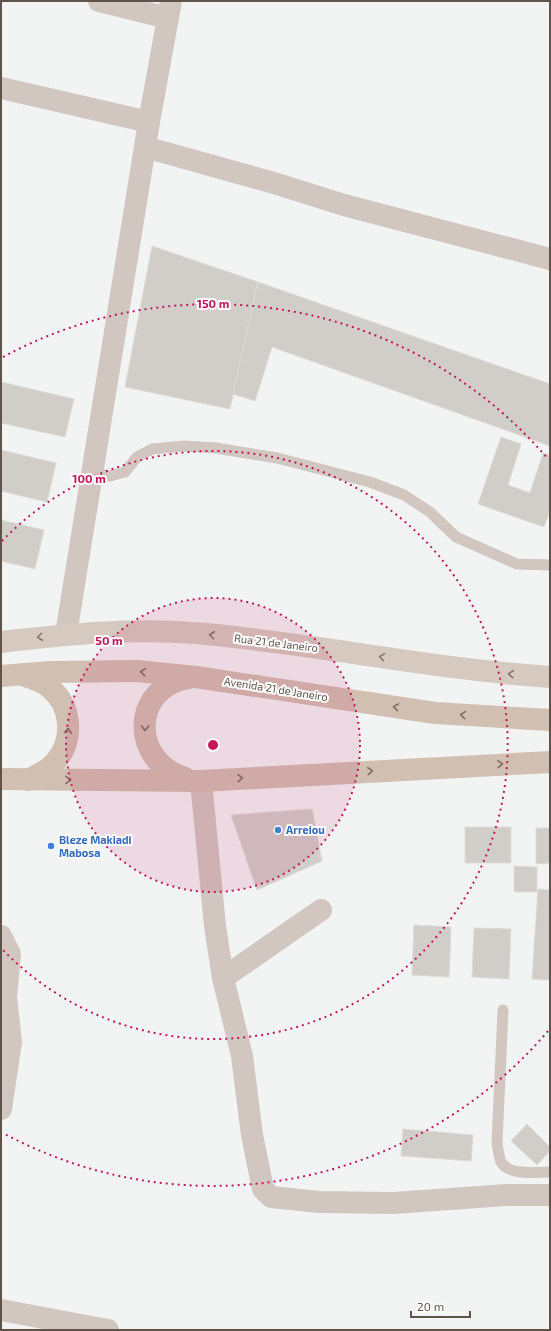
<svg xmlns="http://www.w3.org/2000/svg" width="551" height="1331" viewBox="0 0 551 1331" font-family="'Exo 2',sans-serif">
<rect width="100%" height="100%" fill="#f2f4f4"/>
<g fill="#d1cec9" stroke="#dddbd6">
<polygon points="152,246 258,282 230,409 125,387"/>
<polygon points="258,282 550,384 550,446 272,347 255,401 233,394"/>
<polygon points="1,382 74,399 65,437 1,423"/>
<polygon points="501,437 521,444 508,485 530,493 543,453 550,455 550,511 544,527 478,504"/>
<polygon points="1,450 56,463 47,502 1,491"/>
<polygon points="1,520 44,530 35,569 1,561"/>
<polygon points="312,809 322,861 257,890 231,815"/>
<rect x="465" y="827" width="46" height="36"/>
<polygon points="536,828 550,828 550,863 536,864"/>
<polygon points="514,866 537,867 537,892 514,892"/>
<polygon points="538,889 550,890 550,980 532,979"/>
<polygon points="414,925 451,927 449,977 412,975"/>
<polygon points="474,928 511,929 509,979 472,977"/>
<polygon points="527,1124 550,1147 550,1151 537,1165 511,1141"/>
<polygon points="403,1129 473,1135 471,1161 401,1156"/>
</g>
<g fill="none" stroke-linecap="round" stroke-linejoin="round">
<g stroke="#d1c7c0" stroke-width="11">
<polyline points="92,473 110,476 125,472 137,457 152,449 184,446 216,448 277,458 370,482 404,495 430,512 456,537 517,564 550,565"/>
<path d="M 503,1010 L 497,1143 C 498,1148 499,1157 501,1162 C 509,1176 536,1172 550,1172"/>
</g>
<g stroke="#d1c7c0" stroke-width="22">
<polyline points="99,1 168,18"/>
<polyline points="1,88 149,122"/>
<polyline points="145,147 274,183 344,205 550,259"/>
<polyline points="66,634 149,122 171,1"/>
<polyline points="201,781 215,926 223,978 242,1056 252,1135 263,1189 271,1197 319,1202 394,1203 506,1195 550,1195"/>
<polyline points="1,936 10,954 6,997 11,1042 1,1109"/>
<polyline points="223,978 321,910"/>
<polyline points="1,1310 108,1330"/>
</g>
<path stroke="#d6cac0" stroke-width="22" d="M 1,642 C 69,634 137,627 206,634 C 321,645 435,669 550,677"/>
<g stroke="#d1bfb2" stroke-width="22">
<path d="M 22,675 C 32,678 42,681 50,688 C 72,706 74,740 56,761 C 49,770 38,775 28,780"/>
<polyline points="1,676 50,672 137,671 196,677 435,713 550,720"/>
<path d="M 185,778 C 130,761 131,687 189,678"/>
<polyline points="1,779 201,781 550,762"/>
</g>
</g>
<defs><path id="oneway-chevron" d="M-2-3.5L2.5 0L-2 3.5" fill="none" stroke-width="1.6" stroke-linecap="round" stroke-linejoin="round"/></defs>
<g stroke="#83776d">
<use href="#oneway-chevron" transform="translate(212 635) rotate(-173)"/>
<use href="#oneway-chevron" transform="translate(40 637) rotate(173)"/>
<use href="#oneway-chevron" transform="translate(382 657) rotate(-172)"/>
<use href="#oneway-chevron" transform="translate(511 674) rotate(-175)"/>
</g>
<g stroke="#7c6e63">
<use href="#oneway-chevron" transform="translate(143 672) rotate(-175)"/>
<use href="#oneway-chevron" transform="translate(396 707) rotate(-171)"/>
<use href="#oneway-chevron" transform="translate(463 715) rotate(-175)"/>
<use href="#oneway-chevron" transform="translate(145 728) rotate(92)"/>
<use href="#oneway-chevron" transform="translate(68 731) rotate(-86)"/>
<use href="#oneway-chevron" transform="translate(500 764) rotate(-3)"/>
<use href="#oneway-chevron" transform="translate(370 771) rotate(-3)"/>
<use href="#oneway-chevron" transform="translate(240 778) rotate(-3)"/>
<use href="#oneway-chevron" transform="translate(68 780) rotate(1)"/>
</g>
<circle cx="213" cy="745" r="147" fill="#c2185b" fill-opacity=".12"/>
<g fill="none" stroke="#c2185b" stroke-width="2" stroke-dasharray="2 4">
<circle cx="213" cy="745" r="147"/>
<path d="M2 541A294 294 0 1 1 2 949"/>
<path d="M548 1031A441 441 0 0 1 3 1133M3 357A441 441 0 0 1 548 459"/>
</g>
<g fill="#3f7fe0" stroke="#fff" stroke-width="1.5">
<circle cx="278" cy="830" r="4"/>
<circle cx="51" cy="846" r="4"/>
</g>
<g text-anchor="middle" stroke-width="4" stroke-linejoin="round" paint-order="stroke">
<g font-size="11" fill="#605349" stroke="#fff">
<text transform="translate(276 643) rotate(7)" y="4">Rua 21 de Janeiro</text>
<text transform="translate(276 689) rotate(9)" y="4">Avenida 21 de Janeiro</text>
</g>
<g font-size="11" font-weight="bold" fill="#366cbe" stroke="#fff" text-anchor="start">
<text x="286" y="834">Arreiou</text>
<text x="59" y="844">Bleze Makiadi<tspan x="59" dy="13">Mabosa</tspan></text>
</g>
</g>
<circle cx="213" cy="745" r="6" fill="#c2185b" stroke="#fff" stroke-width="2"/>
<g font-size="12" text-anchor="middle" font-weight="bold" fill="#c2185b" stroke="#fff" stroke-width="4" stroke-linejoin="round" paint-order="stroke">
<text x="213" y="308">150 m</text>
<text x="89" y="483">100 m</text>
<text x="109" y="645">50 m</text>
</g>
<rect width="551" height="1331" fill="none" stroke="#605349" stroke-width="4"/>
<path d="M411 1311v6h59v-6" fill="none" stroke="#605349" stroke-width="2"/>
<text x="417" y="1311" font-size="12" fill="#605349" stroke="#ffffff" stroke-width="3" paint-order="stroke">20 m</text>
</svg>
